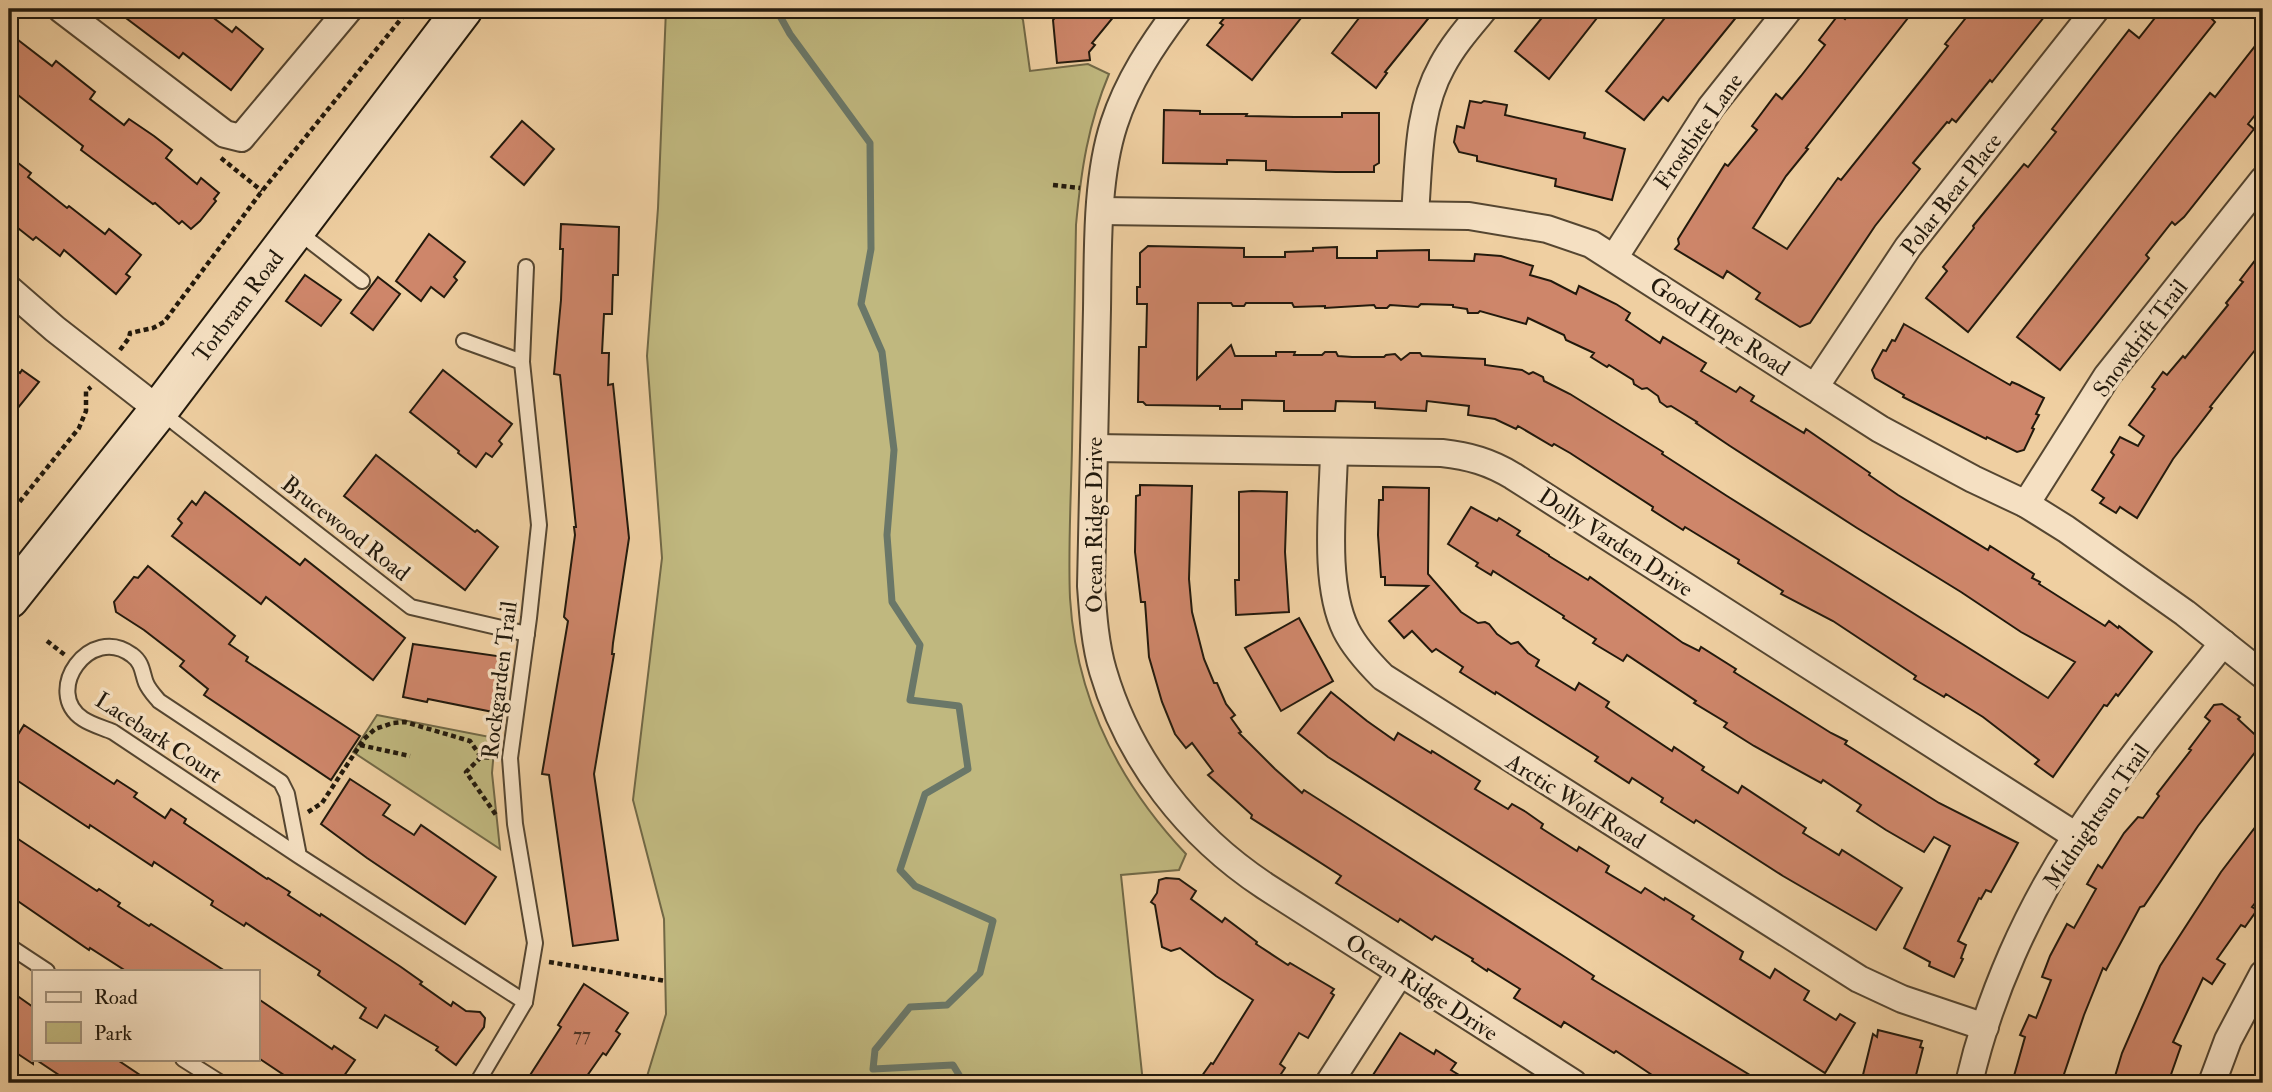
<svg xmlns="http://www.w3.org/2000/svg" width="2272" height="1092" viewBox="0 0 2272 1092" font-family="'IM FELL Double Pica',serif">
<rect width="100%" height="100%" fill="#efcfa1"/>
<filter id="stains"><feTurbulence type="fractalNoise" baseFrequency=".00286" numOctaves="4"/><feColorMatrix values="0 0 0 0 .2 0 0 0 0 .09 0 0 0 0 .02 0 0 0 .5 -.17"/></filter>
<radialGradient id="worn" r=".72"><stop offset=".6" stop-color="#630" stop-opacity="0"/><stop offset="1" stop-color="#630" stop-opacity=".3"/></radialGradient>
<g fill="#c0b87f" stroke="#716846" stroke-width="2">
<path d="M 666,9 L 1016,9 L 1023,20 L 1030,71 L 1088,64 L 1109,74 C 1088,124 1081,171 1076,225 C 1074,299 1074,374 1072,448 C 1071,498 1068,548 1070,598 C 1076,697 1118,782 1186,854 L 1179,870 L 1121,875 L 1143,1083 L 645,1083 L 666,1014 L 664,919 L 633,800 L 662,558 L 647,356 L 658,208 Z"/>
<polygon points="377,715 495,738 492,773 500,849 353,752"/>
</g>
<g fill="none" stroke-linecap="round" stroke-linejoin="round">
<polyline stroke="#6a7768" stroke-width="7" points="776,9 790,34 870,143 871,249 861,304 882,352 894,450 887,535 892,602 920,645 910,700 959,706 968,769 925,794 900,870 915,886 993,921 980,973 947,1005 910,1007 875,1050 873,1069 953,1065 964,1083"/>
</g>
<g fill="#ce866a" stroke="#22190c" stroke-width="2" fill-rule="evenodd">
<polygon points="114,9 202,9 232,32 236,27 263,49 231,90 183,53 179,58"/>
<polygon points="1062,9 1120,9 1092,43 1095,45 1089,52 1090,60 1057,63 1053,20"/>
<polygon points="1232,9 1306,9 1300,17 1301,18 1252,80 1207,45 1223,25 1220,23"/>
<polygon points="1366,9 1436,9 1385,72 1387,73 1376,88 1332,53"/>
<polygon points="1549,9 1604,9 1549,79 1515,51"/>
<polygon points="1672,9 1743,9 1668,101 1663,97 1644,120 1606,91"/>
<polygon points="1853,9 1915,9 1806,148 1808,149 1786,176 1753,228 1787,249 1838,178 1841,180 1926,74 1948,46 1945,44 1973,9 2035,9 2044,17 1992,82 1990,80 1956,122 1952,119 1949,123 1947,122 1913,163 1920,169 1875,226 1810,323 1800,327 1756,299 1760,293 1727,271 1723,278 1675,249 1679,244 1678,239 1725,164 1728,166 1757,130 1752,126 1776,94 1782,99 1801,76 1825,45 1819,40 1839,14 1845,19"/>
<polygon points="2162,9 2221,9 2212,19 2215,22 1968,332 1926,298 1947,271 1943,267 1974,228 1973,226 2024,164 2028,167 2056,132 2052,129 2129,30 2139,38"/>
<polygon points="9,33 52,66 56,61 95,92 90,99 124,125 129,119 154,136 172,150 166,158 197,184 201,178 219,193 214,199 216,201 200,221 191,229 182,221 179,224 155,203 153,204 81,150 83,146 9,88"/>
<polygon points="2263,36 2263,105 2248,124 2254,129 2184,217 2175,225 2172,222 2146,255 2149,258 2060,370 2017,337 2173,139 2210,93 2215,97"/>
<polygon points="1470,101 1481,103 1484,101 1507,105 1505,115 1585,133 1584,138 1625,149 1612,200 1555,186 1556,179 1477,161 1477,156 1459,152 1454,142 1457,126 1464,128"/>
<polygon points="1164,110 1200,111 1200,114 1247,114 1246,116 1294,117 1342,117 1342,113 1379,113 1379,163 1374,166 1374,172 1336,172 1266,170 1266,161 1227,160 1227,164 1163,163"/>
<polygon points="522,121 554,149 524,185 491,157"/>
<polygon points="9,156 31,173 28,177 67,208 69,206 105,234 109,229 141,255 126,274 130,277 116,294 64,250 60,256 36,237 33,240 9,221"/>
<polygon points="561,224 619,227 618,275 613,275 612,314 604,314 602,353 609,353 608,385 613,384 629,538 613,643 612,654 614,654 594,774 618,940 573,946 549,775 542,774 568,621 564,617 575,535 574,527 576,527 560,375 554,374 561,300 563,249 560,249"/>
<polygon points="429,234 465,262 454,277 457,280 444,297 431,287 421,301 396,281"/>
<path d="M 1148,246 L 1244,248 L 1244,257 L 1285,257 L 1285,252 L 1313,251 L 1313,248 L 1337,247 L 1337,258 L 1377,258 L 1377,251 L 1429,250 L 1429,260 L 1474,261 L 1475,254 L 1501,256 L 1533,266 L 1530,275 L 1551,281 L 1576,294 L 1579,286 L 1616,304 L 1630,313 L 1626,320 L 1660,343 L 1663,337 L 1706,363 L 1701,371 L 1736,392 L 1740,387 L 1754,396 L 1751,401 L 1804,433 L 1806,429 L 1870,473 L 1869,475 L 1898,495 L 1988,550 L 1990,546 L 2034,574 L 2032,578 L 2040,582 L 2039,584 L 2105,626 L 2109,621 L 2118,628 L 2119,626 L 2152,652 L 2118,696 L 2116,694 L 2107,706 L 2104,705 L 2102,708 L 2053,777 L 2035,764 L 2039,760 L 1983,717 L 1946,694 L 1944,697 L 1914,679 L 1916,676 L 1833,621 L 1781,594 L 1783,591 L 1738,563 L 1739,560 L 1685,527 L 1683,530 L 1652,510 L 1653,507 L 1570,453 L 1554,444 L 1552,446 L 1518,426 L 1516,429 L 1495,419 L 1468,415 L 1469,406 L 1427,401 L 1426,411 L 1375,408 L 1375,402 L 1336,401 L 1335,411 L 1284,411 L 1284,401 L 1242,400 L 1242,409 L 1220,409 L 1220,406 L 1146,405 L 1143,402 L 1138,402 L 1139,347 L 1146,347 L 1147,304 L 1137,304 L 1137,287 L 1140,287 L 1140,253 ZM 1198,303 L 1231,303 L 1233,306 L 1244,306 L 1246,303 L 1292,303 L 1294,307 L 1325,306 L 1325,308 L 1374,305 L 1376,308 L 1387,308 L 1390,305 L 1418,307 L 1421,304 L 1453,305 L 1453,307 L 1467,309 L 1468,313 L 1478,313 L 1480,311 L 1526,324 L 1528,318 L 1564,335 L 1566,340 L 1594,353 L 1591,357 L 1607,367 L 1609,365 L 1633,380 L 1634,384 L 1642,389 L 1647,388 L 1658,396 L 1660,402 L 1667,407 L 1671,406 L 1697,422 L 1696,423 L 1730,446 L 1857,528 L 1961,592 L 2021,632 L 2075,662 L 2048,698 L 1727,496 L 1662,454 L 1663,452 L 1570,394 L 1544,381 L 1543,377 L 1533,372 L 1529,374 L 1522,370 L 1485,365 L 1485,359 L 1422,356 L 1420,353 L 1410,353 L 1401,360 L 1395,354 L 1386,355 L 1384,357 L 1352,357 L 1338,356 L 1336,352 L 1325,352 L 1322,355 L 1294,355 L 1295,352 L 1276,352 L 1276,356 L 1235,356 L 1231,345 L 1197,379 Z"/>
<polygon points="2263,250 2263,340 2210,407 2212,408 2173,459 2137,518 2120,507 2116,513 2100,503 2104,498 2092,490 2114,455 2111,452 2120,437 2138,446 2144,436 2129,425 2155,389 2152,387 2163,372 2167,375 2183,356 2185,358 2228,305 2226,303 2243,282 2240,280"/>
<polygon points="305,275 341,300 321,326 286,301"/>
<polygon points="378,277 400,294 373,330 351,313"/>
<polygon points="1904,324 2010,385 2012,382 2019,385 2044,398 2036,414 2039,415 2032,428 2034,429 2024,450 2017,452 1987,437 1986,439 1903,397 1904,395 1875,378 1872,370 1883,350 1886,351 1892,340 1895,341"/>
<polygon points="9,364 20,373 22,370 39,382 9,419"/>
<polygon points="443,370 512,424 499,441 502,444 492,457 486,453 476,467 458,453 459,451 410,412"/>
<polygon points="376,455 475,532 477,530 498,547 465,590 344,496"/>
<polygon points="1140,485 1192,486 1189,579 1192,612 1204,659 1214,683 1217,683 1226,704 1235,715 1231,718 1241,732 1239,733 1275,769 1302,793 1304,790 1565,957 1594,976 1592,979 1763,1083 1647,1083 1652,1075 1616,1051 1614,1053 1564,1022 1561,1027 1514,998 1520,989 1488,969 1487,971 1472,961 1473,959 1435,936 1432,940 1400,919 1398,922 1344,888 1336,883 1341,876 1251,818 1252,815 1208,775 1213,771 1192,743 1186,748 1175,734 1162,702 1149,657 1145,602 1141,602 1135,552 1136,496 1140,495"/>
<polygon points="1383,487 1429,488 1428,574 1461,612 1478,623 1485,622 1489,624 1497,634 1511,644 1518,642 1528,653 1539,660 1536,666 1575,690 1579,683 1609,702 1606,707 1672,751 1674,747 1704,767 1702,770 1738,793 1742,786 1806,828 1803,833 1839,855 1842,850 1902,888 1876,930 1783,876 1696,820 1694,823 1661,802 1663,798 1632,778 1629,783 1595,761 1598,757 1496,692 1495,694 1460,672 1463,667 1436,649 1432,652 1412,631 1404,638 1389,621 1428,586 1385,585 1385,577 1381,577 1378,535 1379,500 1383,500"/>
<polygon points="1252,491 1287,492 1285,552 1289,612 1236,615 1235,580 1239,580 1239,492"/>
<polygon points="205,492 300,565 305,559 405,638 373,680 266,597 261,604 172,536 182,523 178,519 192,501 196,505"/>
<polygon points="1471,507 1497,521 1499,518 1520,531 1517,535 1549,555 1549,556 1588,580 1590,577 1683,643 1699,651 1701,647 1736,669 1734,672 1831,733 1847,741 1845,744 1939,803 2018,843 1991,892 1986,890 1981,899 1979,898 1958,941 1966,945 1961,958 1963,959 1954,977 1929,966 1930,962 1904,948 1950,846 1934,837 1924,852 1886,830 1857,811 1861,805 1823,780 1821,783 1754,746 1724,727 1727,723 1694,703 1696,701 1627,655 1623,661 1593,643 1596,639 1563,618 1564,616 1493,571 1491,575 1476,566 1478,563 1448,544"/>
<polygon points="148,566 235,636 229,644 248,657 246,661 360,736 331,780 204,695 208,689 180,666 184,661 144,630 116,612 114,602 134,577 138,578"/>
<polygon points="1299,618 1333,681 1281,711 1245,648"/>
<polygon points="413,644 504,657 493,712 428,699 427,702 403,697"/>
<polygon points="1331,692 1367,721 1394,740 1398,733 1431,753 1432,751 1480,781 1475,789 1508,809 1512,804 1526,812 1543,824 1541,828 1577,851 1579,847 1609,866 1606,872 1641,893 1645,888 1664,900 1665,898 1694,916 1692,919 1743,952 1740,959 1770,978 1775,969 1790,979 1809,991 1804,1000 1836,1020 1840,1014 1855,1023 1825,1073 1328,757 1298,733"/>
<polygon points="2222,704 2240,717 2238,719 2263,742 2198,826 2144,906 2140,907 2106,970 2103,968 2084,1015 2061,1083 2012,1083 2025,1037 2020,1035 2029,1015 2036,1018 2051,980 2042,977 2050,956 2067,924 2074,928 2096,889 2087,884 2098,865 2102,868 2124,833 2138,817 2143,818 2159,796 2157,794 2191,750 2189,749 2210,721 2205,717 2214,705"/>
<polygon points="24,725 114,784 117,780 137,793 134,797 165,818 171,809 186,819 184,823 267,879 268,878 290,892 288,895 320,916 321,914 401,967 422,982 420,984 451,1006 453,1002 466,1011 480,1012 485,1018 484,1027 456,1065 436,1050 438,1047 385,1015 377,1028 360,1018 366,1008 318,975 320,971 246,923 244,926 211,905 213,901 154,862 152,866 90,825 89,828 9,775 9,749"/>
<polygon points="350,779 390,805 383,815 414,835 421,825 496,877 465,924 367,858 321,824"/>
<polygon points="2263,817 2263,893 2252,907 2257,910 2245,927 2241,925 2217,959 2225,964 2212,984 2203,978 2173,1042 2181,1046 2168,1083 2113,1083 2122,1053 2160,966 2221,872"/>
<polygon points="9,833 97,891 99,889 120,903 118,906 149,926 151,924 225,971 126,971 90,948 89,950 9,895"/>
<polygon points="1166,878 1179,879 1196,891 1191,899 1222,922 1225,918 1257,942 1256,944 1288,965 1290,963 1334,989 1331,993 1334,995 1308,1038 1299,1033 1280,1064 1285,1068 1275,1083 1197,1083 1211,1063 1213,1064 1253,1000 1216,976 1180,948 1171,951 1162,947 1155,905 1151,902 1157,893 1159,880"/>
<polygon points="584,984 628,1013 616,1031 620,1034 606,1055 603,1053 582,1083 525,1083 561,1027 558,1025"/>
<polygon points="9,990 33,1007 33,1064 9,1048"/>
<polygon points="257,998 332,1049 334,1046 355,1060 339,1083 296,1083 257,1057"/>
<polygon points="1878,1030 1922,1041 1920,1047 1923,1048 1914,1083 1861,1083 1873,1034 1877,1037"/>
<polygon points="1400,1033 1434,1054 1436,1050 1456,1063 1451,1070 1472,1083 1385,1083 1373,1075"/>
<polygon points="35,1059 116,1059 152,1083 71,1083"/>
</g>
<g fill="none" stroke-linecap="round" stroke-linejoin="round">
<g stroke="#554631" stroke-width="18">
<g id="lane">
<polyline points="297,231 362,281"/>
<polyline points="464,341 522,362"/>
<polyline points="161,412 411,607 527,634"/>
<path d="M 299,856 L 287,794 L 281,782 L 159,701 C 154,695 149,690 146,683 C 142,673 143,663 132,655 C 90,623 42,692 83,719 C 92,725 104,728 113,732 L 299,856 L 525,1002"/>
<polyline points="9,946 47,971"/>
<polyline points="183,1059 221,1083"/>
<polyline points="477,1083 525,1002 535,943 515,824 510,758 529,618 539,525 522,362 526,267"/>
</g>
</g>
<g stroke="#554631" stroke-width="30">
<g id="street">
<polyline points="61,9 225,134 241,138 349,9"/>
<path d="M 1179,9 C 1152,45 1128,81 1114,124 C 1096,179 1098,251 1097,309 C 1095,401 1093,493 1091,586 C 1093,614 1095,644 1103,671 C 1129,760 1188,835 1265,886 L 1573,1083"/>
<polyline points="1101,211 1469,216 1547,229 1591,244 1880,429 1973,479 2026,504 2066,529 2185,613 2263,675"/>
<path d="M 1415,214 C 1419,164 1417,111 1442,66 C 1453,45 1469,27 1484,9"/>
<polyline points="1614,258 1711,107 1789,9"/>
<polyline points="9,289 55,329 159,410"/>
<polyline points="1815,387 1908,247 2096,9"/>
<path d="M 1094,448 L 1442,453 C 1469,456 1490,462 1513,476 L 2076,836"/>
<path d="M 1334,452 C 1333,505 1323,583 1346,630 C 1355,648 1369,663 1383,677 L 1859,979 L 1902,999 L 1985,1027"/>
<polyline points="2026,504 2107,376 2263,180"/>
<polyline points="1329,1083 1400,973"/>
<path d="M 1969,1083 C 1989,996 2028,909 2077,835 C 2121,768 2173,706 2223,643"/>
<polyline points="2212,1083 2228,1040 2263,974"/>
</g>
</g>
<g stroke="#22190c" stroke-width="42">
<polyline id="secondary" points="9,599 159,410 463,9"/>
</g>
<g stroke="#22190c" stroke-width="4.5" stroke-dasharray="5 3.5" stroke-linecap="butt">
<polyline points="221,158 262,191"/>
<polyline points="1053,185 1080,188"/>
<polyline points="120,350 129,338 130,333 153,328 164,322 262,191 409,9"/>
<polyline points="9,515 79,428 86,411 86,391 91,387"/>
<polyline points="47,641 65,655"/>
<polyline points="360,745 410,756"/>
<polyline points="481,757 466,772 496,815"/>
<polyline points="308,812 322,803 364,739 375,729 393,723 405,722 470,741 481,757 495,758"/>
<polyline points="549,962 666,981"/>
</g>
<use href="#lane" stroke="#f5e0c2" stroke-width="14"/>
<use href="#street" stroke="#f5e0c2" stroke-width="26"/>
<use href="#secondary" stroke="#f5e0c2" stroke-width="38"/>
</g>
<g text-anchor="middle" stroke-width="7" stroke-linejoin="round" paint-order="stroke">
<g font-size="19" fill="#4d3424">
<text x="582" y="1041">77</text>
</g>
<g font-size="23" fill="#22190c" stroke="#f5e0c2">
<text transform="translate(1698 131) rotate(-55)" y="8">Frostbite Lane</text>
<text transform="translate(1951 194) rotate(-52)" y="8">Polar Bear Place</text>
<text transform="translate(238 306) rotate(-53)" y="8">Torbram Road</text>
<text transform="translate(1720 326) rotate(33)" y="8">Good Hope Road</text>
<text transform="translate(2140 338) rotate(-53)" y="8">Snowdrift Trail</text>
<text transform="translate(1094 525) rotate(-90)" y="8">Ocean Ridge Drive</text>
<text transform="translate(346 528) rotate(38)" y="8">Brucewood Road</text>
<text transform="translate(1616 542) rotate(33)" y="8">Dolly Varden Drive</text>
<text transform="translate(499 680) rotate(-83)" y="8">Rockgarden Trail</text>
<text transform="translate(159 737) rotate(33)" y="8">Lacebark Court</text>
<text transform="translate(1576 801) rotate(32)" y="8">Arctic Wolf Road</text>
<text transform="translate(2096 816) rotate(-56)" y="8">Midnightsun Trail</text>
<text transform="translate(1422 987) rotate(33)" y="8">Ocean Ridge Drive</text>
</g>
</g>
<rect width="2272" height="1092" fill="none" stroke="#efcfa1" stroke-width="35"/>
<rect x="10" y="10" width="2251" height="1071" fill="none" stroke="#22190c" stroke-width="3.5"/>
<rect x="18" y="18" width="2237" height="1057" fill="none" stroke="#22190c" stroke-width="2"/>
<rect x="32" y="970" width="228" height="91" fill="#f5e0c2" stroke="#a19079" stroke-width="2"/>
<rect x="46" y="992" width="35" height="10" fill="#f5e0c2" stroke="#a19079" stroke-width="2"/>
<text x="94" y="1004" font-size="21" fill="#22190c">Road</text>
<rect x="46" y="1022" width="35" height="21" fill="#c0b87f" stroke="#a19079" stroke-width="2"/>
<text x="94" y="1040" font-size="21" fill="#22190c">Park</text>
<rect width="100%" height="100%" filter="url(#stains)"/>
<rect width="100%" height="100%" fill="url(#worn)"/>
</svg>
